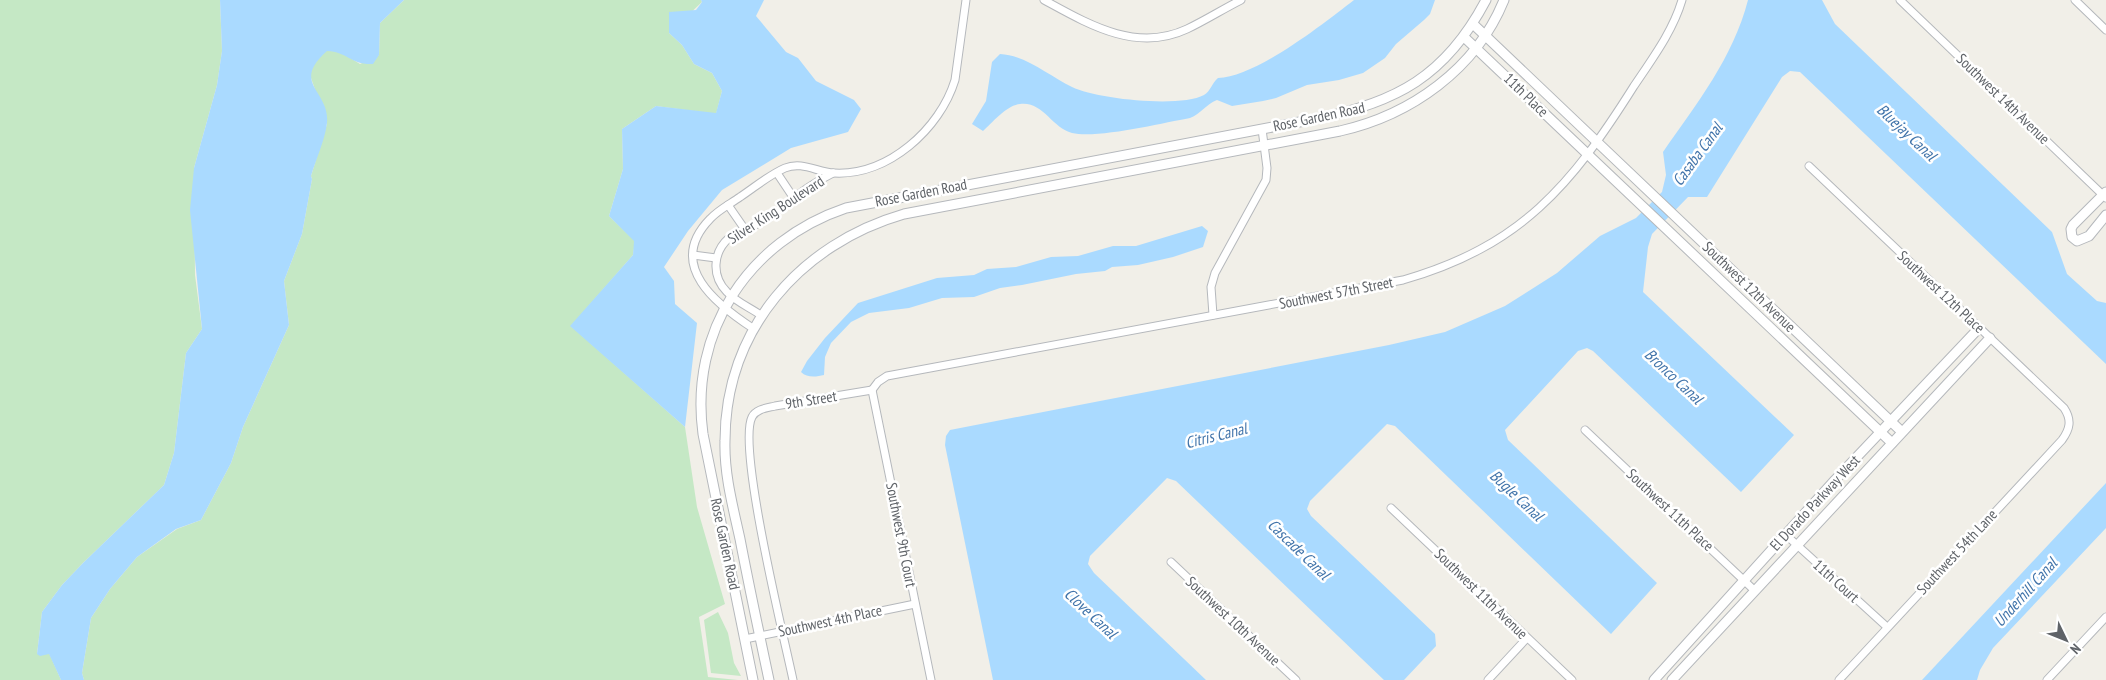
<svg xmlns="http://www.w3.org/2000/svg" width="2106" height="680" viewBox="0 0 2106 680" font-family="'PT Sans Narrow',sans-serif">
<rect width="100%" height="100%" fill="#f1efe8"/>
<g fill="#c5e8c5">
<polygon points="0,0 220,0 222,51 217,85 194,168 195,275 202,329 186,353 174,453 164,485 83,563 62,585 42,612 37,654 49,653 61,680 0,680"/>
<polygon points="404,0 701,0 702,2 669,33 682,45 694,64 712,73 722,91 716,114 656,106 622,129 623,169 609,216 635,241 633,255 571,326 685,427 697,507 725,604 699,617 708,677 738,680 84,680 82,673 91,618 110,589 137,557 177,529 201,520 231,463 243,427 289,325 284,281 302,234 312,179 311,176 327,124 311,78 311,70 315,62 326,51 339,51 360,64 379,55 380,23"/>
<polygon points="718,612 728,633 734,663 741,676 711,673 704,620"/>
</g>
<g fill="#aadaff">
<path d="M 220,0 L 404,0 L 380,23 L 379,55 L 373,64 C 351,65 348,52 327,51 C 290,84 330,90 327,123 C 325,140 316,159 311,176 L 312,179 L 302,234 L 284,281 L 289,325 L 243,427 L 231,463 L 201,520 L 176,529 L 137,557 L 110,589 L 91,618 L 82,673 L 84,680 L 61,680 L 49,654 L 40,656 L 37,654 L 42,612 L 62,585 L 83,563 L 164,485 L 174,453 L 186,353 L 202,329 L 190,210 L 194,168 L 217,85 L 222,51 Z"/>
<polygon points="701,0 764,0 756,16 786,52 798,58 816,81 854,100 861,109 848,132 791,148 722,190 688,231 664,267 674,281 675,304 697,323 685,427 570,326 633,255 634,241 609,216 623,169 622,129 656,106 716,113 722,91 712,73 694,64 682,45 669,33 669,12 696,10 702,2"/>
<path d="M 1354,0 L 1435,0 L 1430,14 L 1424,20 L 1396,44 L 1385,58 L 1363,73 L 1339,80 L 1307,85 L 1276,98 L 1263,101 L 1232,106 L 1217,100 C 1206,104 1201,114 1190,118 C 1162,123 1097,139 1072,133 C 1052,128 1043,101 1020,104 C 1007,105 992,123 983,131 L 972,124 L 986,101 L 992,62 L 1000,54 C 1026,55 1049,76 1072,87 C 1096,99 1180,108 1204,95 C 1210,92 1212,83 1218,78 C 1256,77 1323,24 1354,0 Z"/>
<path d="M 1748,0 L 1822,0 L 1835,24 L 2052,232 L 2067,274 L 2097,301 L 2106,303 L 2106,364 L 1800,72 L 1790,71 L 1782,77 L 1707,197 L 1688,197 L 1652,234 L 1648,247 L 1643,292 L 1794,435 L 1741,492 L 1593,351 L 1587,348 L 1578,351 L 1505,430 L 1508,440 L 1657,583 L 1611,634 L 1395,426 L 1387,424 L 1310,501 L 1307,509 L 1311,516 L 1435,634 L 1436,646 L 1404,680 L 1384,680 L 1176,481 L 1167,478 L 1090,556 L 1088,564 L 1094,573 L 1206,680 L 993,680 L 945,445 L 946,436 L 950,430 L 1389,345 L 1445,332 L 1505,306 L 1557,273 L 1600,236 L 1636,218 L 1662,192 L 1666,175 L 1663,152 C 1697,103 1733,58 1748,0 Z"/>
<path d="M 1202,226 L 1208,231 L 1203,247 L 1173,257 L 1138,265 L 1112,267 L 1105,271 L 1076,274 L 1022,285 L 1000,288 L 974,297 L 942,298 L 909,308 L 869,313 L 851,322 L 831,343 L 825,357 L 824,375 C 816,377 807,378 801,372 L 807,361 L 825,338 L 858,303 L 937,278 L 974,275 L 987,269 L 1016,267 L 1051,257 L 1078,256 L 1113,246 L 1136,246 Z"/>
<polygon points="2106,483 2106,528 1993,648 1980,670 1977,680 1922,680"/>
</g>
<g fill="none" stroke-linecap="round" stroke-linejoin="round">
<g stroke="#b5b8bc" stroke-width="9">
<g id="minor">
<path d="M 1044,0 C 1088,24 1136,53 1187,29 C 1206,20 1223,9 1241,0"/>
<polyline points="1900,0 2106,198"/>
<polyline points="2075,0 2106,30"/>
<path d="M 1809,166 L 2064,408 C 2072,420 2070,429 2062,440 L 1839,680"/>
<polyline points="777,173 793,197"/>
<polyline points="728,205 746,231"/>
<polyline points="693,255 716,258"/>
<polyline points="1213,315 1211,287 1215,273 1266,180 1267,168 1262,129"/>
<path d="M 762,316 C 751,308 736,302 727,292 C 711,276 713,252 729,238 C 740,229 758,226 770,217 C 791,201 808,185 833,173"/>
<path d="M 754,329 C 717,305 665,265 710,219 C 718,210 730,204 740,197 C 755,187 769,175 785,168 C 802,161 817,172 834,173 C 888,176 940,129 955,80 L 966,0"/>
<path d="M 872,390 L 878,382 L 887,376 L 1403,280 C 1521,246 1571,186 1634,86 C 1652,59 1673,31 1682,0"/>
<polyline points="872,390 931,680"/>
<polyline points="1585,430 1754,590"/>
<polyline points="1391,508 1572,680"/>
<polyline points="1786,535 1887,627"/>
<polyline points="1171,562 1296,680"/>
<polyline points="745,639 915,604"/>
<path d="M 793,680 C 784,637 737,447 752,417 C 756,409 767,408 775,406 L 872,390"/>
<polyline points="1488,680 1527,638"/>
<polyline points="2047,680 2106,617"/>
</g>
</g>
<g stroke="#b5b8bc" stroke-width="11">
<g id="tertiary">
<polyline points="1473,24 1902,432"/>
<polyline points="1464,37 1892,443"/>
<polyline points="2106,192 2073,225 2071,229 2072,237 2077,241 2089,236 2106,215"/>
<path d="M 753,680 L 703,434 C 689,332 748,241 846,208 L 1315,119 C 1396,103 1446,76 1486,0"/>
<path d="M 769,680 C 759,633 749,586 740,539 C 733,507 724,474 725,441 C 725,330 800,244 904,214 L 1340,131 C 1411,115 1476,69 1504,0"/>
<polyline points="1654,680 1835,480 1979,328"/>
<polyline points="1672,680 1990,338"/>
</g>
</g>
<use href="#minor" stroke="#fff" stroke-width="7"/>
<use href="#tertiary" stroke="#fff" stroke-width="9"/>
</g>
<g text-anchor="middle" stroke-width="5" stroke-linejoin="round" paint-order="stroke">
<g font-size="15" fill="#5f6368" stroke="#fff">
<text transform="translate(1526 95) rotate(44)" y="5">11th Place</text>
<text transform="translate(2003 99) rotate(44)" y="5">Southwest 14th Avenue</text>
<text transform="translate(1319 117) rotate(-12)" y="5">Rose Garden Road</text>
<text transform="translate(921 193) rotate(-11)" y="5">Rose Garden Road</text>
<text transform="translate(776 210) rotate(-33)" y="5">Silver King Boulevard</text>
<text transform="translate(1749 287) rotate(44)" y="5">Southwest 12th Avenue</text>
<text transform="translate(1941 292) rotate(43)" y="5">Southwest 12th Place</text>
<text transform="translate(1336 293) rotate(-11)" y="5">Southwest 57th Street</text>
<text transform="translate(811 400) rotate(-9)" y="5">9th Street</text>
<text transform="translate(1815 503) rotate(-47)" y="5">El Dorado Parkway West</text>
<text transform="translate(1670 510) rotate(43)" y="5">Southwest 11th Place</text>
<text transform="translate(901 535) rotate(79)" y="5">Southwest 9th Court</text>
<text transform="translate(725 544) rotate(78)" y="5">Rose Garden Road</text>
<text transform="translate(1957 552) rotate(-47)" y="5">Southwest 54th Lane</text>
<text transform="translate(1836 581) rotate(42)" y="5">11th Court</text>
<text transform="translate(1481 594) rotate(44)" y="5">Southwest 11th Avenue</text>
<text transform="translate(830 621) rotate(-12)" y="5">Southwest 4th Place</text>
<text transform="translate(1233 621) rotate(43)" y="5">Southwest 10th Avenue</text>
</g>
<g font-size="16" font-style="italic" fill="#4174aa" stroke="#fff">
<text transform="translate(1907 132) rotate(43)" y="6">Bluejay Canal</text>
<text transform="translate(1697 154) rotate(-54)" y="6">Casaba Canal</text>
<text transform="translate(1674 376) rotate(43)" y="6">Bronco Canal</text>
<text transform="translate(1216 435) rotate(-14)" y="6">Citris Canal</text>
<text transform="translate(1517 495) rotate(43)" y="6">Bugle Canal</text>
<text transform="translate(1299 549) rotate(44)" y="6">Cascade Canal</text>
<text transform="translate(2025 592) rotate(-48)" y="6">Underhill Canal</text>
<text transform="translate(1091 613) rotate(43)" y="6">Clove Canal</text>
</g>
</g>
<g transform="translate(2066 640) rotate(133)" stroke="#ffffff" stroke-width="4" paint-order="stroke">
<path d="M0-4L9 19L0 12L-9 19Z" fill="#5f6368"/>
<text y="-8" font-size="14" font-weight="bold" text-anchor="middle" fill="#5f6368">N</text>
</g>
</svg>
